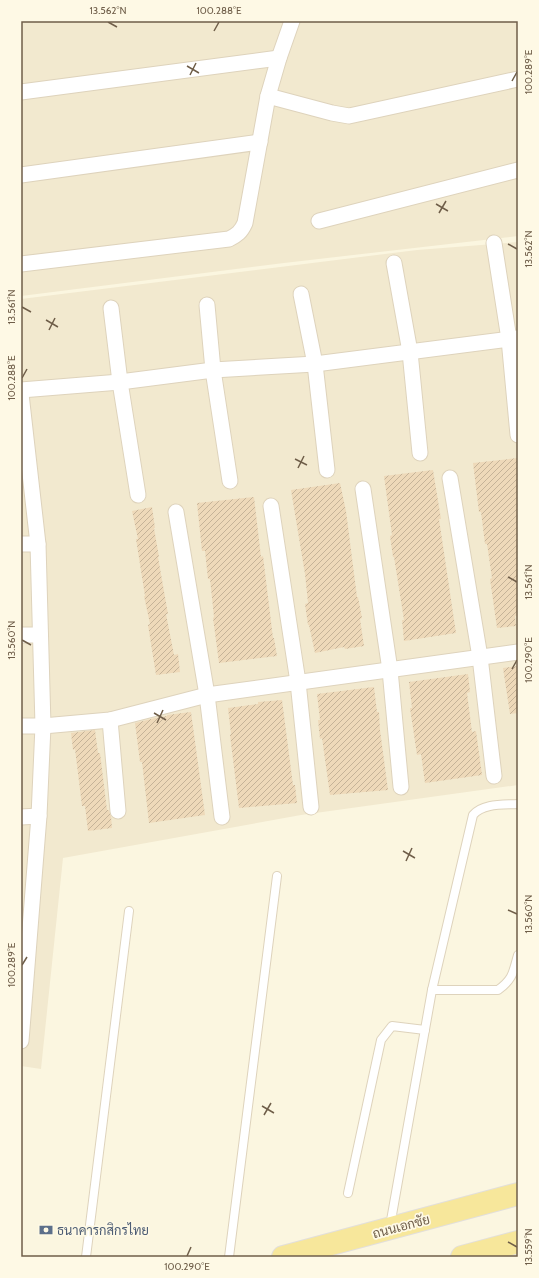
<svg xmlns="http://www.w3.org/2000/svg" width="539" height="1278" viewBox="0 0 539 1278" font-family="Cabin,Sarabun,sans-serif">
<defs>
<pattern id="building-hatch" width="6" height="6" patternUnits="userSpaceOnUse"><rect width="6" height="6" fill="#eed9b9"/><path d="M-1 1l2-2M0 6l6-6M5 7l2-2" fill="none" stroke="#c5b398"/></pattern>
</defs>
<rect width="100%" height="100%" fill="#fbf6e0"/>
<g fill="#f2e9cf">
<polygon points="21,21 518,21 518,236 284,263 21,296"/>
<polygon points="518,242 518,785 301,815 63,858 41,1069 21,1066 21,299 417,250"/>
</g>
<g fill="url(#building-hatch)">
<polygon points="518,458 518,615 515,616 516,626 497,628 490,579 492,578 487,544 485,544 481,512 479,512 473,463"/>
<polygon points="433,470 441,519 439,519 456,633 404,641 402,620 404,620 394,557 393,557 390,536 392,535 384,476"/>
<polygon points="340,483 346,511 357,597 358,597 362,618 360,619 364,646 345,649 344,647 315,653 309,625 308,625 305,604 308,603 305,574 291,490"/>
<polygon points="254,497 261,557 263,556 273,638 274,638 277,656 219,663 213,618 214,617 210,579 208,579 205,551 202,551 197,503"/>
<polygon points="152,507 155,528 154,528 159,557 158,557 168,614 166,614 174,655 178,654 180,672 156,675 148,625 150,624 144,596 145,596 136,539 138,539 132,511"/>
<polygon points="518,666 518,713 510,714 503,668"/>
<polygon points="468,674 470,692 467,693 472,732 476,731 482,775 425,783 421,754 417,755 410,708 412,708 409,682"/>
<polygon points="374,687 377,712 379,712 380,730 388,790 330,795 322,738 320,739 318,720 320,720 317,694"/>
<polygon points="282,700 293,785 295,785 297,803 239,808 230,735 231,734 228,708 258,704 258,702"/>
<polygon points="191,712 205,815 149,823 142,762 140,762 135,723 155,718 167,716 167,715"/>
<polygon points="95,730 98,753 100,753 107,810 109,810 111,816 112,828 88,831 85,806 82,806 75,749 73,750 71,733"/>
</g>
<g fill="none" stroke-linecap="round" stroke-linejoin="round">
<g stroke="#ded3bc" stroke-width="10">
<g id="service">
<path d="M 432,990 L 473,815 C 483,803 504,805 518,804"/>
<polyline points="348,1193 381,1040 392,1026 425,1030"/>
<path d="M 390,1226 L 432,990 L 498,990 C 513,979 513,973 518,955"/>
<polyline points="86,1257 129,911"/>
<polyline points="229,1257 277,876"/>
</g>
</g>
<g stroke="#ded3bc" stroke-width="17">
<g id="minor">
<polyline points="21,92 279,58"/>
<polyline points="268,96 332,113 349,116 518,79"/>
<polyline points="21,175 260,142"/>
<polyline points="319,221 518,170"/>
<polyline points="494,243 509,339 518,435"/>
<polyline points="394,263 410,352 420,453"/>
<path d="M 21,264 L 229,239 C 237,235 241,232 245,223 L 268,96 L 279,58 L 292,21"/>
<polyline points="301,294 315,364 327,470"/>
<polyline points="207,305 213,370 230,481"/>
<polyline points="111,308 120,382 138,495"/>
<polyline points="21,390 120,382 213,370 315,364 518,338"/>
<polyline points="21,394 38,544 43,726 39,816 21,1041"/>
<polyline points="450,478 480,657 494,776"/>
<polyline points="363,489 390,670 401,787"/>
<polyline points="271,506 298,682 311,807"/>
<polyline points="176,512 207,695 222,817"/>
<polyline points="21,544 38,544"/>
<polyline points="21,635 40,635"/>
<polyline points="110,720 118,811"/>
<polyline points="21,726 43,726 110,720 207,695 518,652"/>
<polyline points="21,817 39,816"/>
</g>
</g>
<g stroke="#e2dfdb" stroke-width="24">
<g id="primary">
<polyline points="283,1257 518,1194"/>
<polyline points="462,1257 518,1242"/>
</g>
</g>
<use href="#service" stroke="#fff" stroke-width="8"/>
<use href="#minor" stroke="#fff" stroke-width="15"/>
<use href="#primary" stroke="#f7e79b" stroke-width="22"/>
</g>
<path fill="none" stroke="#6f5e49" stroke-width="1.5" d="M 108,22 L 117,27M 214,31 L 219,22M 187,66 L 199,73M 190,75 L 196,63M 512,81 L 517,72M 436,204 L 448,211M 439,213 L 446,201M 508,244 L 517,249M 22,307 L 31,312M 46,320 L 58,327M 49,330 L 55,318M 22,378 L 27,369M 295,459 L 307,465M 298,468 L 304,456M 508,577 L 517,582M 22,640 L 31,645M 512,669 L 517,660M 154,713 L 166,720M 157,723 L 163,710M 403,851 L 415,858M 406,861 L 412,848M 508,910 L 517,914M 22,965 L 27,957M 262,1106 L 274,1113M 264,1115 L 271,1103M 508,1242 L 517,1247M 187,1256 L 191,1247"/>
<defs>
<g id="bank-bare" transform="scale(1.08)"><path d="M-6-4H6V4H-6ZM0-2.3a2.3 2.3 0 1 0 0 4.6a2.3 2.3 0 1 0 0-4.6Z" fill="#5c6f8a" stroke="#fef9e5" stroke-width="2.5" paint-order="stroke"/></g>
</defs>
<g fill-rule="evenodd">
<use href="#bank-bare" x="46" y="1230"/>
</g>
<g text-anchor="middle" stroke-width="3.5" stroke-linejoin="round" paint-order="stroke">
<g font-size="13" fill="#6f5e49" stroke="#fef9e5">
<text transform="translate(401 1226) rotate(-15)" y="5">ถนนเอกชัย</text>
</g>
<g font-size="13" fill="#4e5e75" stroke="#fef9e5" text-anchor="start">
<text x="57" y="1235">ธนาคารกสิกรไทย</text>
</g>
</g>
<rect width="539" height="1278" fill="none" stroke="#fef9e5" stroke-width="44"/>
<rect x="22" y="22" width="495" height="1234" fill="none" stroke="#6f5e49" stroke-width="1.5"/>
<g font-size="10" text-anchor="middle" fill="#6f5e49">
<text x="108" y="14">13.562°N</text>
<text x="219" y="14">100.288°E</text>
<text transform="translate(528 72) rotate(-90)" y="4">100.289°E</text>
<text transform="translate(528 249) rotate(-90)" y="4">13.562°N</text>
<text transform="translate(11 307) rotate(-90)" y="4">13.561°N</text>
<text transform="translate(11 378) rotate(-90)" y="4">100.288°E</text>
<text transform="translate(528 582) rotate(-90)" y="4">13.561°N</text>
<text transform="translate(11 640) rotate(-90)" y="4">13.560°N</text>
<text transform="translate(528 660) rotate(-90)" y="4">100.290°E</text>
<text transform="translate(528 914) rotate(-90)" y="4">13.560°N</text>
<text transform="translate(11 965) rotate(-90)" y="4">100.289°E</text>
<text transform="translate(528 1247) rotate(-90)" y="4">13.559°N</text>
<text x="187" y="1270">100.290°E</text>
</g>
</svg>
